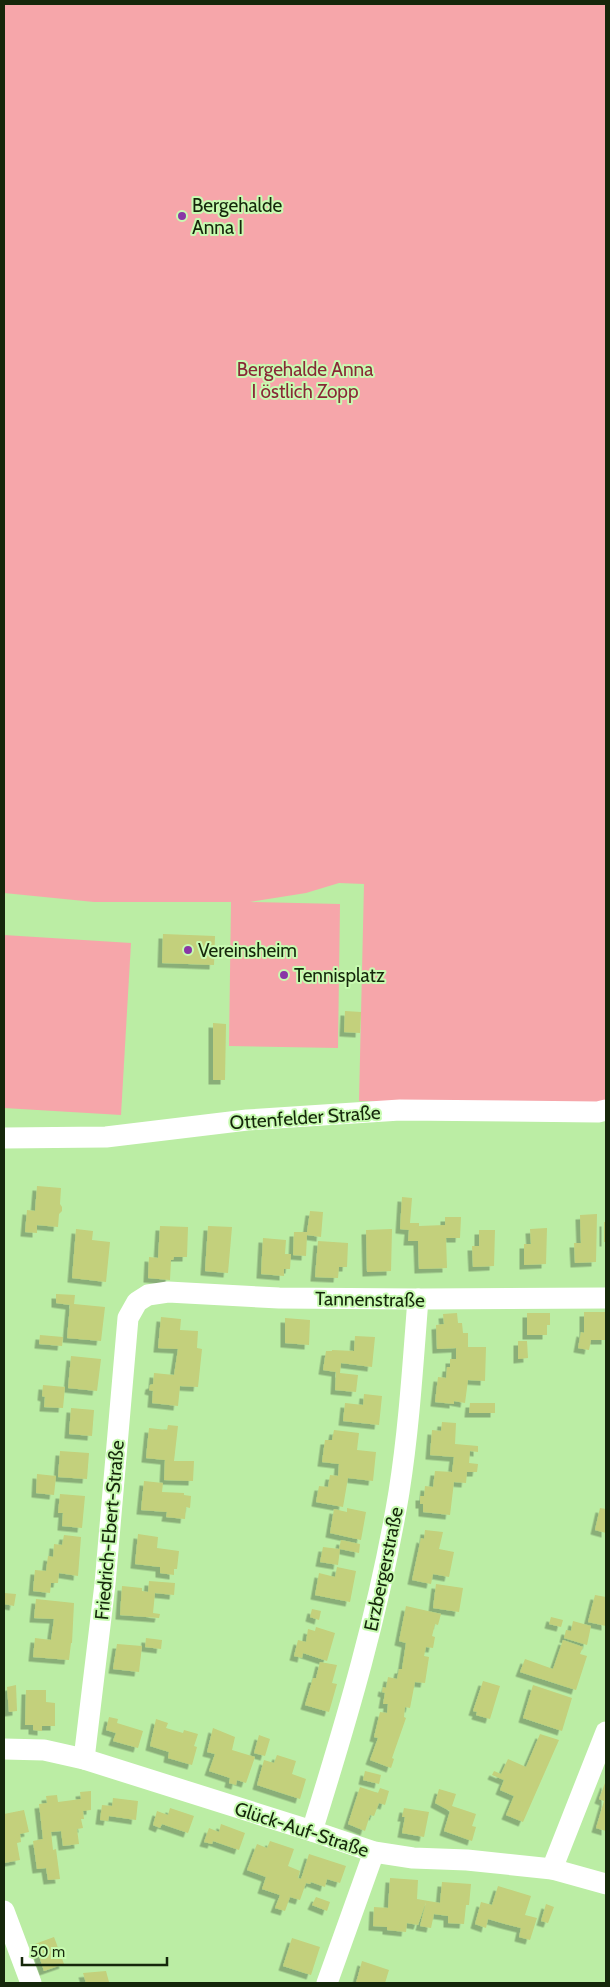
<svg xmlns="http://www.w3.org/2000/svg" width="610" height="1987" viewBox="0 0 610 1987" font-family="Cabin,sans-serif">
<defs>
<filter id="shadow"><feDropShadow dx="-4.5" dy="4.5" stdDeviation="0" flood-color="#0004"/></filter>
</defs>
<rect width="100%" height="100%" fill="#bbeda4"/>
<g fill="#f6a6aa">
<polygon points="4,4 606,4 606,1100 596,1103 359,1101 364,884 339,883 306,893 250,902 340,904 338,1048 229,1046 231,902 94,902 4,893"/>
<polygon points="4,935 131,943 121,1115 4,1108"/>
</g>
<g fill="#c3d07b" filter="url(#shadow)">
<polygon points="163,934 215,936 214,965 162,963"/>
<polygon points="345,1011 361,1012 360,1033 344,1032"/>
<polygon points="213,1023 226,1024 225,1080 213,1080"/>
<polygon points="37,1186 61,1188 60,1204 62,1207 62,1211 59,1214 58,1227 37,1225 37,1233 25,1232 27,1210 35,1211"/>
<polygon points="402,1197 412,1198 410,1223 419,1223 419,1226 445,1225 445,1217 461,1217 460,1238 446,1238 447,1268 419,1269 418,1241 408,1241 409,1230 400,1229"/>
<polygon points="310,1211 323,1212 321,1237 307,1235 306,1256 293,1255 294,1232 307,1232"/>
<polygon points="597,1214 596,1262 575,1263 574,1243 581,1243 580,1215"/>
<rect x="604" y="1222" width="2" height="20"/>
<polygon points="160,1226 188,1227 187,1257 174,1257 173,1260 171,1260 170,1280 148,1278 149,1257 158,1258"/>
<polygon points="208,1226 232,1227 228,1273 205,1271"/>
<polygon points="547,1228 546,1264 524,1265 524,1244 531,1244 530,1229"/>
<polygon points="76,1229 93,1231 92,1240 110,1242 106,1282 72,1278"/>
<polygon points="392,1229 391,1271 367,1272 366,1230"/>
<polygon points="479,1230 495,1230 494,1266 473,1267 472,1246 479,1246"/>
<polygon points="263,1238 286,1240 285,1254 291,1254 290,1269 284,1269 284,1276 261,1274"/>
<polygon points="318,1241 348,1243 347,1267 339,1267 338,1278 315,1277"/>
<polygon points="56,1294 75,1295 74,1304 105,1307 101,1341 67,1338 70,1305 56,1303"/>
<polygon points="584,1312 606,1312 606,1340 591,1340 589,1350 578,1348 581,1332 584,1333"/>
<polygon points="457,1313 458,1323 462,1323 463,1333 468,1333 468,1347 486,1347 485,1381 468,1380 465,1403 454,1401 454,1404 435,1402 438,1377 446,1378 447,1367 450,1367 450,1359 456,1359 456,1348 437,1349 436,1325 444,1324 443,1314"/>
<polygon points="527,1313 550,1313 550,1325 547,1325 547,1335 527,1335"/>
<polygon points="161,1317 181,1319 180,1330 198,1331 197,1348 202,1349 198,1387 180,1386 178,1406 152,1403 153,1391 149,1390 150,1385 153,1384 154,1373 174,1375 178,1349 158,1348"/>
<polygon points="285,1318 310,1320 309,1345 285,1343"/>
<polygon points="40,1335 63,1337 62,1346 39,1344"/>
<polygon points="355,1336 375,1337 372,1367 341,1363 340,1373 358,1375 356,1392 335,1390 336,1372 323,1370 326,1351 332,1351 332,1350 354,1351"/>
<polygon points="518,1341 527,1341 528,1358 518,1359"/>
<polygon points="71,1356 101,1359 97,1391 68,1388"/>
<polygon points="43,1385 65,1387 63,1408 44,1407 45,1397 42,1396"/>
<polygon points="364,1394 382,1396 379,1425 343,1421 345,1403 363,1405"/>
<polygon points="470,1403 495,1403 495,1413 469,1413"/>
<polygon points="71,1408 94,1410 92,1436 69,1434"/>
<polygon points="442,1422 456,1423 455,1444 478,1446 478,1452 470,1451 469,1463 478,1464 477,1472 467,1472 466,1483 454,1482 450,1515 423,1512 423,1504 420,1504 420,1496 424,1496 425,1486 433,1487 435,1471 452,1472 454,1457 430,1455 432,1430 441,1431"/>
<polygon points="168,1425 178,1426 174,1461 194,1461 193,1481 164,1480 165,1460 146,1458 149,1428 167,1430"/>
<polygon points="334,1430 359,1433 357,1450 376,1452 373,1481 348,1478 343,1507 316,1502 319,1486 328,1487 330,1475 338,1476 339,1464 322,1462 325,1440 332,1440"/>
<polygon points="60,1451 89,1453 87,1479 58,1477"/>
<polygon points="37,1474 56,1476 54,1495 36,1493"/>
<polygon points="144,1481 163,1483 162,1492 184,1493 184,1495 191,1496 190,1508 186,1507 185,1519 166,1517 167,1512 141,1510"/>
<polygon points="60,1494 85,1496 82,1528 62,1526 63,1513 58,1513"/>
<polygon points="347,1508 366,1512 361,1540 330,1533 334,1509 347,1512"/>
<polygon points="600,1508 606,1509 606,1533 595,1530"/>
<polygon points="425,1530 443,1532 439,1549 454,1552 449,1577 433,1574 431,1584 412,1580 421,1538 424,1539"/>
<polygon points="138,1534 158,1537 157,1548 179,1551 177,1569 174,1569 174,1575 160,1573 160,1567 135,1564"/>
<polygon points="64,1535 81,1537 78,1576 59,1573 58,1583 51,1583 50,1593 33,1591 35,1570 46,1571 48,1556 53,1557 54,1544 62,1545"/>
<polygon points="341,1540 360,1544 359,1553 340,1549 338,1565 320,1562 323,1547 339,1549"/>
<polygon points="337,1567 356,1571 350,1602 315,1595 319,1573 335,1577"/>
<polygon points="149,1581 175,1583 174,1595 155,1593 153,1613 160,1614 159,1618 120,1615 122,1586 142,1588 142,1591 148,1592"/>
<polygon points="436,1584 463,1588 459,1612 433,1608"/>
<polygon points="4,1593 16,1594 14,1606 4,1604"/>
<polygon points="595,1595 606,1597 606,1626 588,1622"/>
<polygon points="36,1599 74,1603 72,1643 71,1643 69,1660 33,1657 35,1638 51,1640 54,1619 34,1618"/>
<polygon points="406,1606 441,1614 438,1625 435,1624 432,1636 435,1637 433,1648 426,1647 424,1656 429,1657 425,1683 415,1682 410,1708 405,1707 404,1717 406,1718 392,1758 394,1759 391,1768 370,1760 378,1738 374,1737 380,1712 387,1713 388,1704 383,1704 385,1693 382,1692 383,1687 386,1688 388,1677 397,1679 399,1669 402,1669 406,1643 399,1641"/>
<polygon points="312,1609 321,1611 319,1620 310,1617"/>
<polygon points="551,1617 563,1620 561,1627 549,1624"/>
<polygon points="573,1621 591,1626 587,1645 564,1638 566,1630 571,1631"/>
<polygon points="316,1627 335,1633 327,1661 303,1653 302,1658 294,1656 298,1640 306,1642 308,1629 315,1631"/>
<polygon points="146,1638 162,1640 161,1649 145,1647"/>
<polygon points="563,1640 583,1647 580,1654 587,1656 576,1690 520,1672 525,1659 553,1669"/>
<polygon points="117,1644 142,1646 139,1672 113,1669"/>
<polygon points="320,1662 337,1665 332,1683 337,1684 329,1712 305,1705 313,1678 316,1678"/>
<polygon points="483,1681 500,1686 490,1719 476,1715 477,1712 473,1711"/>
<polygon points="16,1685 17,1711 9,1712 7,1687"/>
<polygon points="533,1685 572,1698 562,1731 523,1718"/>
<polygon points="26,1690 46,1690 46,1702 55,1703 55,1726 42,1726 42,1731 33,1730 33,1725 25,1725"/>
<polygon points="109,1717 118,1719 117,1723 143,1731 138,1748 113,1741 116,1733 106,1730"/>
<polygon points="156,1719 168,1723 166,1728 183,1733 184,1730 198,1734 194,1746 197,1747 192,1765 168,1758 169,1752 150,1746"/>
<polygon points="213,1728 235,1737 232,1750 255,1757 246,1783 237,1780 236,1785 229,1783 230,1778 209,1771 215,1754 207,1752"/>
<polygon points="540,1734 559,1740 523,1822 506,1815 514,1796 500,1790 504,1780 492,1775 494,1771 501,1774 508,1759 526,1767"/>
<polygon points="259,1735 270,1739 265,1756 254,1753"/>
<polygon points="277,1755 296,1761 292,1774 306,1779 300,1799 257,1785 264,1760 274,1763"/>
<polygon points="365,1771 381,1775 379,1784 363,1780"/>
<polygon points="605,1783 606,1784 606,1831 596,1828 604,1801 599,1799"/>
<polygon points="360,1787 378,1793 380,1788 389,1791 385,1805 379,1803 374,1816 370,1815 365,1831 348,1824"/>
<polygon points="439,1789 456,1794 452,1806 476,1814 472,1826 476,1827 472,1841 444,1831 450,1811 435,1803"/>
<polygon points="91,1791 91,1810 83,1811 84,1819 81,1819 83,1828 77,1829 79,1844 63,1846 61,1831 51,1832 53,1850 56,1849 60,1879 48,1880 46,1868 37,1869 33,1841 43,1839 39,1804 47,1803 46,1796 57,1795 58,1802 81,1799 80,1792"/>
<polygon points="113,1798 138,1801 136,1820 109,1816 108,1821 100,1820 102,1805 112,1806"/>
<polygon points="170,1808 194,1816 188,1833 162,1824 160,1828 153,1825 157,1811 168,1815"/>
<polygon points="404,1808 429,1812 424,1837 402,1833 405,1817 402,1817"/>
<polygon points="24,1810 29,1832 20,1834 21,1842 17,1843 20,1860 4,1863 4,1814"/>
<polygon points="221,1824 245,1833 239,1850 213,1841 212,1844 204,1842 209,1828 219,1832"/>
<polygon points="270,1841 294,1849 288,1866 300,1871 298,1878 301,1879 309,1854 346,1866 340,1883 327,1879 325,1887 311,1882 310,1884 306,1883 300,1900 290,1897 285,1911 275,1908 280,1895 262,1889 266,1877 247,1870 257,1844 267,1848"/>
<polygon points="390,1878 418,1880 417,1899 440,1903 442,1882 471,1884 469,1905 466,1905 464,1924 448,1923 448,1916 434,1914 431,1928 420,1926 426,1902 418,1925 407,1923 406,1932 387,1930 387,1927 373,1926 374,1907 388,1908"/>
<polygon points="498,1886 531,1896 525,1915 537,1918 530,1940 519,1937 521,1928 505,1924 488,1919 486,1928 475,1924 481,1902 492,1905"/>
<polygon points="316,1897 330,1902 327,1911 312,1905"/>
<polygon points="546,1904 554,1907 548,1923 541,1921"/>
<polygon points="54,1937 64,1964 44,1971 35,1944"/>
<polygon points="292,1938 320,1947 311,1975 283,1966"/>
<polygon points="362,1961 389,1970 385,1983 356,1983"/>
<polygon points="106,1971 109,1982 86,1983 83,1973"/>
</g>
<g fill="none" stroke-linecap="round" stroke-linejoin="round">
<g stroke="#fff" stroke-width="21">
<polyline points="4,1138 106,1137 247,1120 400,1110 598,1112 606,1110"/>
<polyline points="4,1749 44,1750 84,1759 312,1831 374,1852 413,1858 467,1860 552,1869 606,1884"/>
<polyline points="84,1759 105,1584 128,1318 137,1302 148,1295 168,1292 279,1298 418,1299 606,1298"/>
<path d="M 312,1831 C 347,1719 380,1608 399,1492 C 409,1429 413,1363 418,1299"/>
<polyline points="552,1869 606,1732"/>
<polyline points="4,1911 31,1983"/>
<polyline points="327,1983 374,1852"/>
</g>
</g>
<g fill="#8937a6" stroke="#c8fbb1" stroke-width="2">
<circle cx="182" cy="216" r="5"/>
<circle cx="188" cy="950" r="5"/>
<circle cx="284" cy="975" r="5"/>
</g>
<g text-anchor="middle" stroke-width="4" stroke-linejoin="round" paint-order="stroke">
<g font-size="19" fill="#15270b" stroke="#c8fbb1" text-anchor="start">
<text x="192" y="212">Bergehalde<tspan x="192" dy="22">Anna I</tspan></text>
<text x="198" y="957">Vereinsheim</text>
<text x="294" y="982">Tennisplatz</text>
</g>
<g font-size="19" fill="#882937" stroke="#c8fbb1">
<text x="305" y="376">Bergehalde Anna<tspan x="305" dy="22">I östlich Zopp</tspan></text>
</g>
<g font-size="19" fill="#15270b" stroke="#c8fbb1">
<text transform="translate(305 1117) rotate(-4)" y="7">Ottenfelder Straße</text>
<text transform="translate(370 1299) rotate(1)" y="7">Tannenstraße</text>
<text transform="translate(109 1530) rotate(-85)" y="7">Friedrich-Ebert-Straße</text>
<text transform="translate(383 1569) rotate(-78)" y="7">Erzbergerstraße</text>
<text transform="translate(302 1829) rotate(18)" y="7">Glück-Auf-Straße</text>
</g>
</g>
<rect width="610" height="1987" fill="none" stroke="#15270b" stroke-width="10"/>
<path d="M22 1957v8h145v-8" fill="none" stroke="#15270b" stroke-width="2.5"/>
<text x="30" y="1957" font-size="15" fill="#15270b" stroke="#c8fbb1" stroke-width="4" paint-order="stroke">50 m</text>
</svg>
